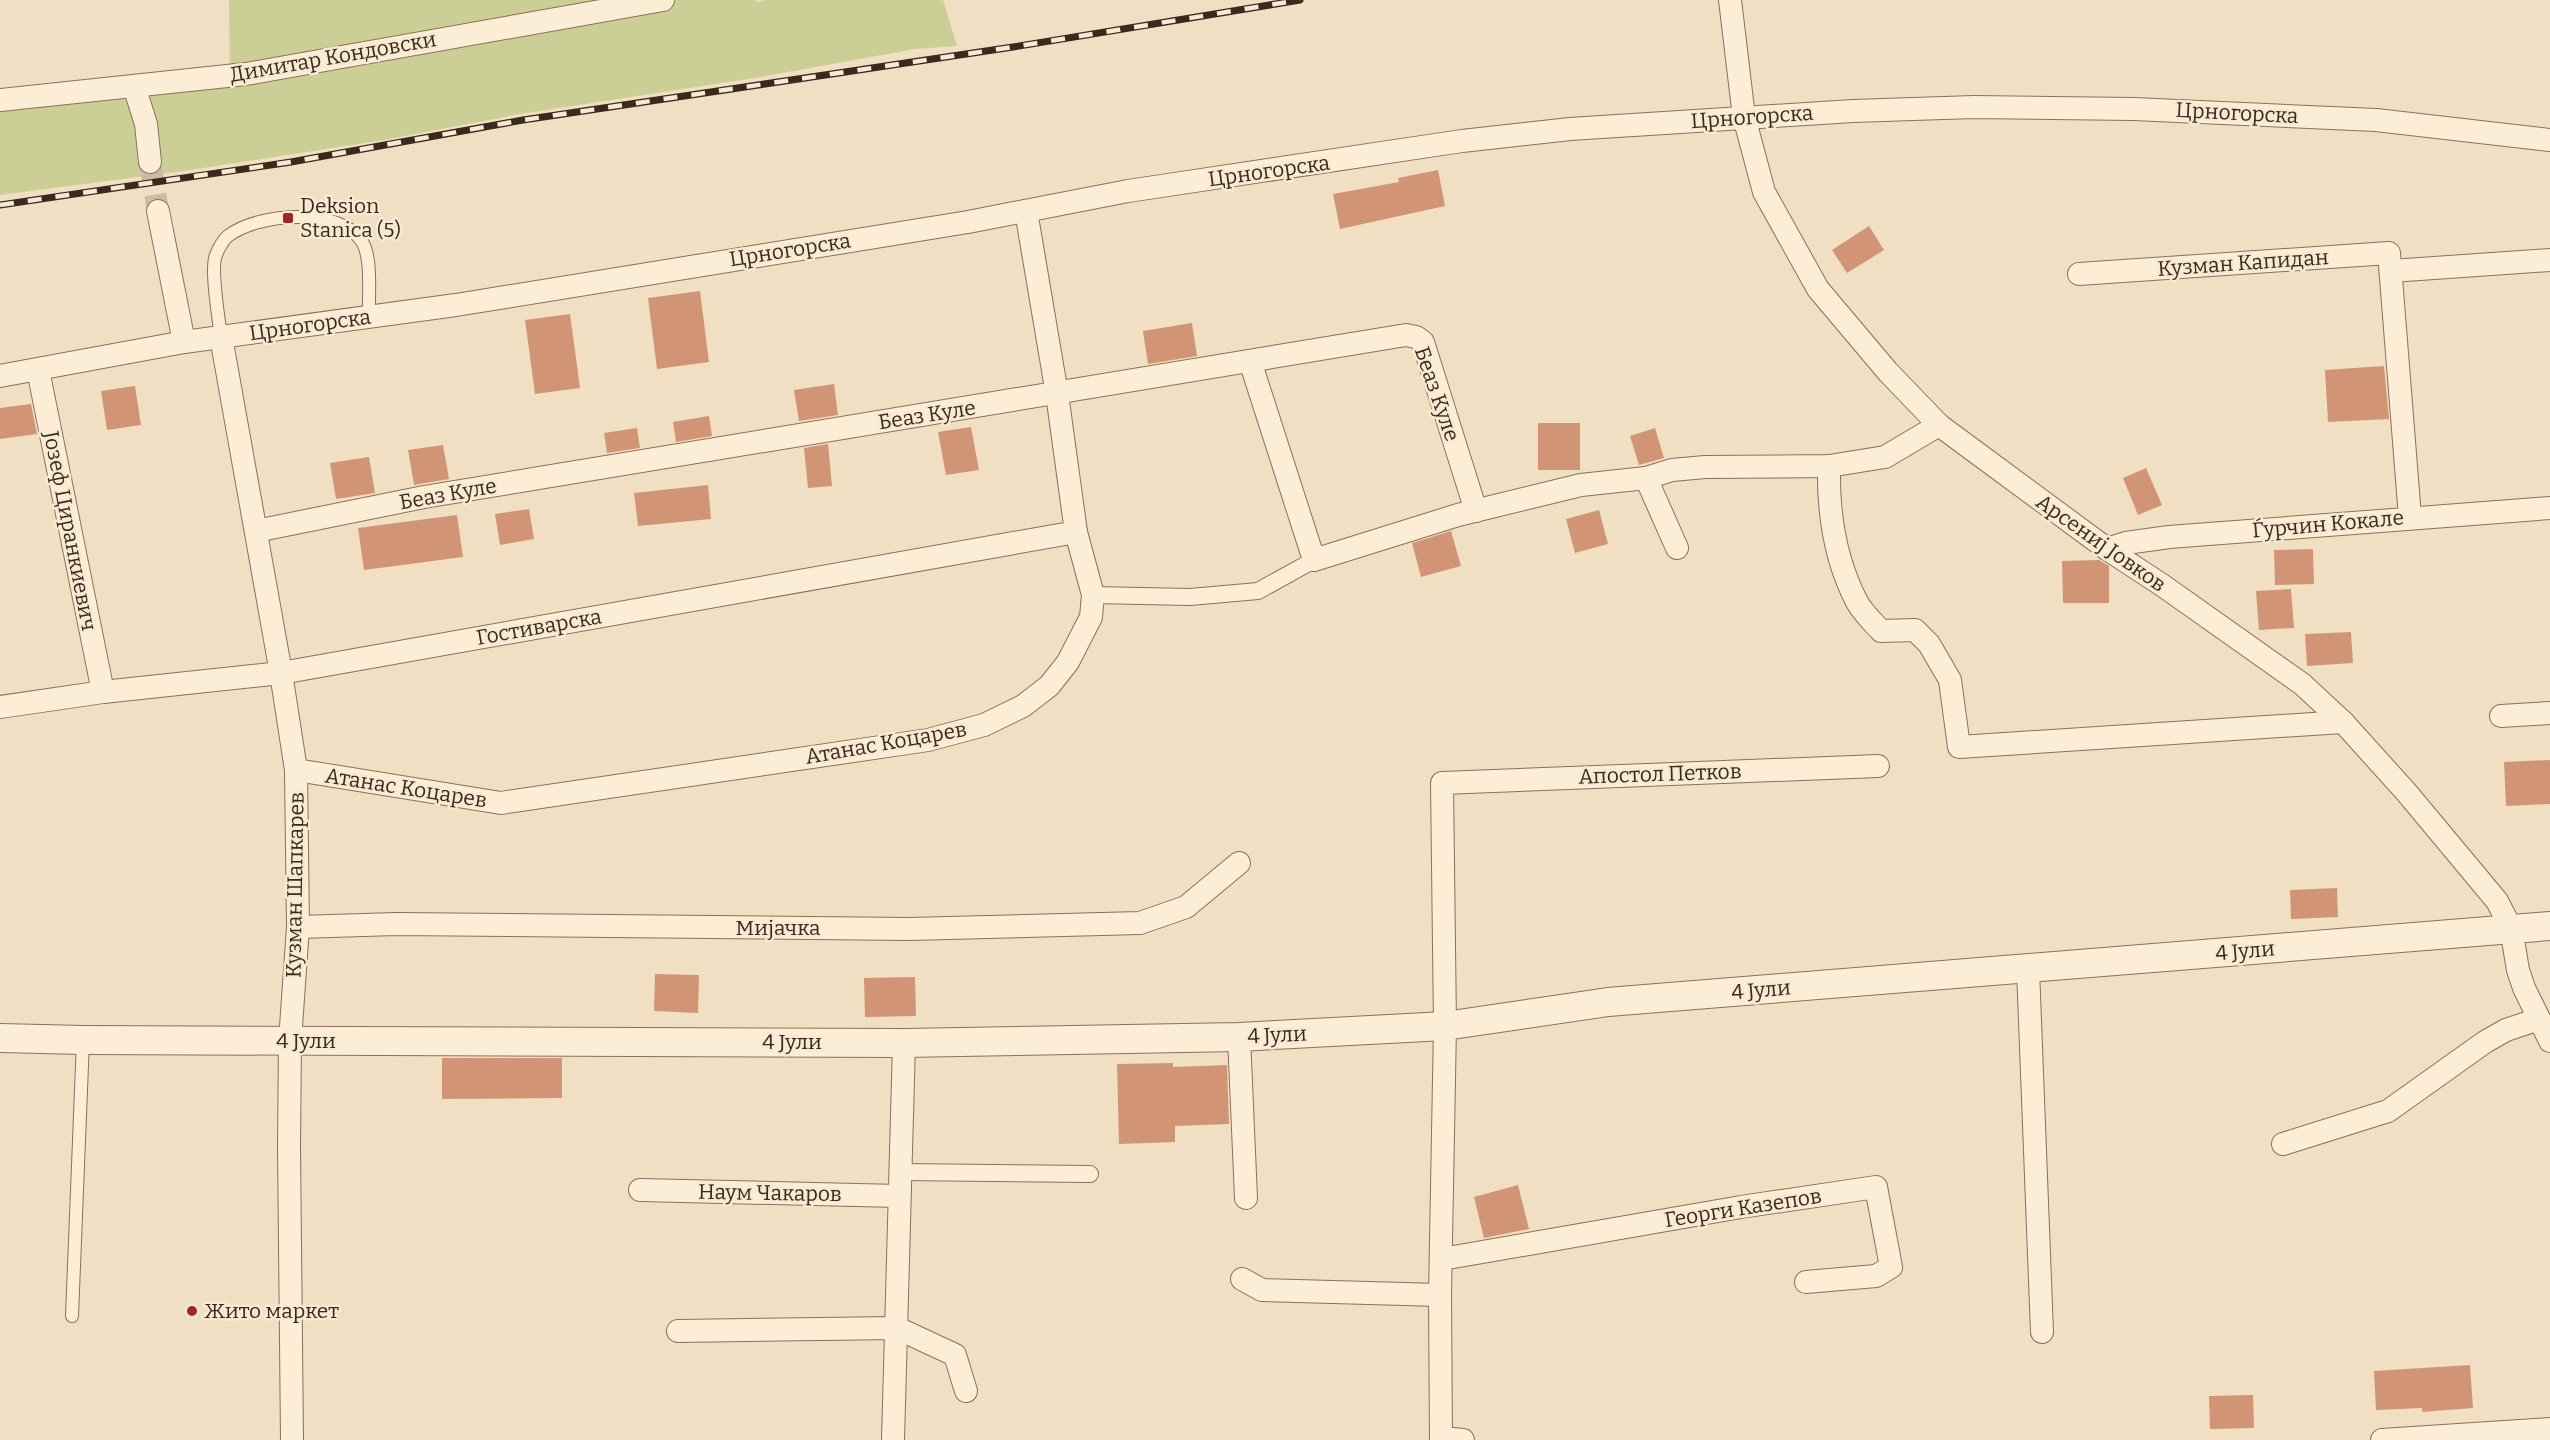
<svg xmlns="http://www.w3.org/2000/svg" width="2550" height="1440" viewBox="0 0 2550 1440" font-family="Bitter,serif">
<rect width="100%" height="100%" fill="#f0dfc2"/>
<polygon fill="#cccf95" points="229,0 755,0 756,2 766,0 943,0 957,46 915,49 755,78 520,114 384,140 184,171 0,195 0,108 230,85"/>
<g fill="#d19576">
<polygon points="1438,170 1445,206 1340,229 1333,194 1399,182 1398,178"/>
<polygon points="1869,226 1884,250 1847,273 1832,250"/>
<polygon points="700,291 709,362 657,369 648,298"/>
<polygon points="570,314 580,388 535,394 525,320"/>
<polygon points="1192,323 1197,356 1148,364 1143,331"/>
<polygon points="2384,366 2389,419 2328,422 2325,370"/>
<polygon points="834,384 838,415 799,421 794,390"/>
<polygon points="135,386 141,425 107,430 101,391"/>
<polygon points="31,404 37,434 0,439 0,408"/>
<polygon points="709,416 712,436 676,442 673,422"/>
<rect x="1538" y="423" width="42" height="47"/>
<polygon points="971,427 979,470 946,475 938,432"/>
<polygon points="637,428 640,448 607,453 604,433"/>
<polygon points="1655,428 1664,458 1639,465 1630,436"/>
<polygon points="828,444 832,486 808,488 804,448"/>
<polygon points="443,445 449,479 414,485 408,450"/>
<polygon points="369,457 375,493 336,499 330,463"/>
<polygon points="2146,468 2162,505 2138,515 2123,478"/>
<polygon points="708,485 711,519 638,526 634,493"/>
<polygon points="529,509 534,539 500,545 495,514"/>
<polygon points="1599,510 1608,544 1575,553 1566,519"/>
<polygon points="457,515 463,557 364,570 358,528"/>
<polygon points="1451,531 1461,566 1421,577 1412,543"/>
<polygon points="2313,549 2314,584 2275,585 2274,550"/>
<polygon points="2099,560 2109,566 2109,603 2063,603 2062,561"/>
<polygon points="2291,589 2294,628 2259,630 2256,591"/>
<polygon points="2351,632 2353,663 2307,666 2305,634"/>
<polygon points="2550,760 2550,804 2506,806 2504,762"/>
<polygon points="2337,888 2338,917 2291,919 2290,890"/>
<polygon points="655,974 699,975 698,1013 654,1011"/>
<polygon points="915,977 916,1016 865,1017 864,978"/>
<polygon points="442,1058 562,1058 562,1098 442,1099"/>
<polygon points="1173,1063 1173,1067 1227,1065 1229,1124 1175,1126 1175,1142 1119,1144 1117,1064"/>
<polygon points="1518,1185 1529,1229 1484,1238 1474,1197"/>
<polygon points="2470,1365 2473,1408 2422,1412 2422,1408 2376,1410 2374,1371"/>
<polygon points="2253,1395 2254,1428 2210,1429 2209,1396"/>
</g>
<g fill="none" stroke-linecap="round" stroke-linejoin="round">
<polyline stroke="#ccbba1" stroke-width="22" stroke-dasharray="22 11" stroke-linecap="butt" points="150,162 158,211"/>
<g stroke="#8b7058" stroke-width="14">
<g id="service">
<path d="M 221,337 C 219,320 210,268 216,255 C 218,249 224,239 228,236 C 258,213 337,207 361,240 C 373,256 368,297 369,317"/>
<polyline points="72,1316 83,1040"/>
</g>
</g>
<g stroke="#8b7058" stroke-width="18">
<g id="pedestrian">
<polyline points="1093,595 1190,597 1258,591 1314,560"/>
<polyline points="899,1172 1090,1174"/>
</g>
</g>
<g stroke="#8b7058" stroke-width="24">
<g id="minor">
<polyline points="1730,0 1744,117 1764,192 1818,289 1888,372 1939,425 2107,549 2162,585 2302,684 2343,722 2407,793 2497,901 2511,928 2518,970 2524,988 2550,1041"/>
<polyline points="134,86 146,124 150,162"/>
<polyline points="0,100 246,74 663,0"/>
<polyline points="158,211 184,342"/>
<polyline points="2391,271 2550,260"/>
<polyline points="2079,274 2389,253 2410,517"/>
<polyline points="221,337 281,673 296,770 298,927 290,1041 289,1146 292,1440"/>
<polyline points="1250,361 1314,560 1458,515 1581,485 1646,478 1672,470 1705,467 1829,466 1885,457 1939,425"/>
<polyline points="38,370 103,692"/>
<polyline points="0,376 184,342 456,305 968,222 1128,191 1462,141 1570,129 1853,111 1974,107 2134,109 2376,120 2550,140"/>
<path d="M 1829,466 C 1828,513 1835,560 1857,602 C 1863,613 1873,622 1881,631 L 1915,630 L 1929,644 L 1950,680 L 1959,747 L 2343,722"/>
<polyline points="1646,478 1677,548"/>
<polyline points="256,531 424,497 1406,335 1416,337 1423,342 1476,511"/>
<polyline points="2107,549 2126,543 2169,537 2550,508"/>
<polyline points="0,707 103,692 281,673 1076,532"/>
<polyline points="2501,716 2550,713"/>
<polyline points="296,770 501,803 928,740 984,725 1023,706 1049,686 1068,662 1091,617 1093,595 1076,532 1057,394 1026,211"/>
<polyline points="298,927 396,924 909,929 1140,923 1186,907 1239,863"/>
<polyline points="2028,969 2042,1332"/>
<polyline points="1239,1037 1246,1198"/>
<polyline points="2283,1144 2388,1111 2485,1042 2506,1030 2539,1019"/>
<polyline points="640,1190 899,1196"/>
<polyline points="1442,1259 1741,1207 1876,1187 1891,1267 1876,1276 1806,1282"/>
<polyline points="1242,1279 1262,1290 1440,1295"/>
<polyline points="678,1331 897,1328 955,1355 966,1391"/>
<polyline points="1442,1438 1463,1440"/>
<polyline points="893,1440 904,1043"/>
<polyline points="1441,1440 1440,1295 1445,1026 1442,783 1878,766"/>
<polyline points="2382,1440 2550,1429"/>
</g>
</g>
<g stroke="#8b7058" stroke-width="30">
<polyline id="tertiary" points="0,1038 83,1040 904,1043 1239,1037 1445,1026 1608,1002 2550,926"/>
</g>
<use href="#service" stroke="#fbedd6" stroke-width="12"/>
<use href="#pedestrian" stroke="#fbedd6" stroke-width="16"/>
<use href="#minor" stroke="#fbedd6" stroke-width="22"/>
<use href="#tertiary" stroke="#fbedd6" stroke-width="28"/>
<g stroke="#3a291d" stroke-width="7">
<polyline id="rail" points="0,205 291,162 523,120 1013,47 1300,0"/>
</g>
<use href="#rail" stroke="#f7ead2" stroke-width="4.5" stroke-dasharray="14" stroke-linecap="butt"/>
</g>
<g fill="#9e252d" stroke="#f7ead2" stroke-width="2">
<rect x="282" y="212" width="12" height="12" rx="3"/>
<circle cx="192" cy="1311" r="6"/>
</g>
<g text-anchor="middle" stroke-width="5" stroke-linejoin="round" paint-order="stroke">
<g font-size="21" fill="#3a291d" stroke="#f7ead2">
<text transform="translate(333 57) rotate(-10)" y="7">Димитар Кондовски</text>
<text transform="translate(2237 113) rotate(3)" y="7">Црногорска</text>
<text transform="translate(1752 117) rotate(-4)" y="7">Црногорска</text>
<text transform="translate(1269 171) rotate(-8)" y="7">Црногорска</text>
<text transform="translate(790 250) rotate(-9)" y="7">Црногорска</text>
<text transform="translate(2243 263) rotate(-4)" y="7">Кузман Капидан</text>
<text transform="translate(310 325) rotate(-8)" y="7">Црногорска</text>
<text transform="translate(1437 394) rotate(71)" y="7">Беаз Куле</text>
<text transform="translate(927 415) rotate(-9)" y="7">Беаз Куле</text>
<text transform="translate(448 494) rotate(-10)" y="7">Беаз Куле</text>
<text transform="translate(2328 524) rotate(-5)" y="7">Ѓурчин Кокале</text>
<text transform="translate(70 531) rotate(79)" y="7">Јозеф Циранкиевич</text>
<text transform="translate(2101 543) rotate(35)" y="7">Арсениј Јовков</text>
<text transform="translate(539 627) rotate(-10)" y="7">Гостиварска</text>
<text transform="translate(886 743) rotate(-10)" y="7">Атанас Коцарев</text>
<text transform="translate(1660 774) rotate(-2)" y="7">Апостол Петков</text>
<text transform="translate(406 788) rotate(9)" y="7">Атанас Коцарев</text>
<text transform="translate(295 885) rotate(-89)" y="7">Кузман Шапкарев</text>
<text x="778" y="935">Мијачка</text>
<text transform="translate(2245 951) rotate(-5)" y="7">4 Јули</text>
<text transform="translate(1761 990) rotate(-5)" y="7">4 Јули</text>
<text transform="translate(1277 1035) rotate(-3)" y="7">4 Јули</text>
<text x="306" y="1048">4 Јули</text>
<text x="792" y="1049">4 Јули</text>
<text transform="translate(770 1193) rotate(1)" y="7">Наум Чакаров</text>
<text transform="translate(1743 1208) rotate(-9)" y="7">Георги Казепов</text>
</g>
<g font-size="21" fill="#3a291d" stroke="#f7ead2" text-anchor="start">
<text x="300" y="213">Deksion<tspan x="300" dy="24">Stanica (5)</tspan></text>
<text x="204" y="1318">Жито маркет</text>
</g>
</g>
</svg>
